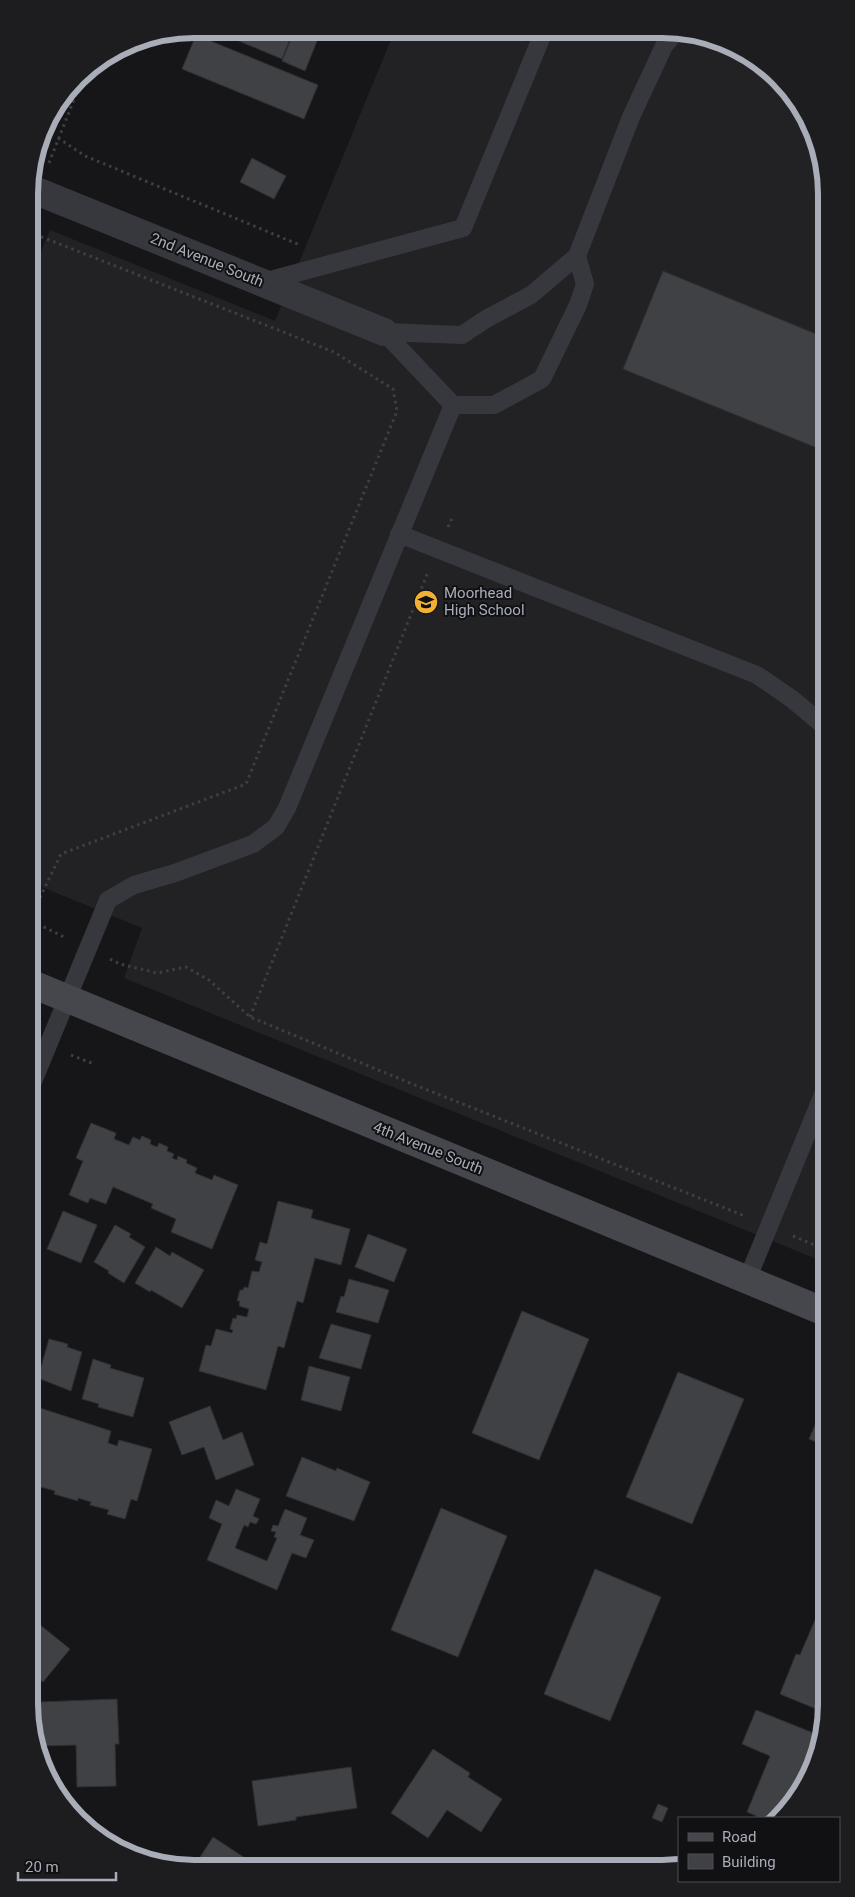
<svg xmlns="http://www.w3.org/2000/svg" width="855" height="1897" viewBox="0 0 855 1897" font-family="Roboto,sans-serif">
<rect width="100%" height="100%" fill="#161618"/>
<polygon fill="#222225" points="395,30 693,32 770,70 799,102 821,151 824,1262 124,978 142,928 32,883 29,282 50,230 275,321"/>
<g fill="#404145" stroke="#303034">
<polygon points="230,29 294,29 282,59 227,36"/>
<polygon points="295,29 303,29 319,36 305,71 282,61"/>
<polygon points="196,35 318,85 304,119 182,69"/>
<polygon points="252,158 286,176 274,199 240,182"/>
<polygon points="663,271 821,336 822,450 623,369"/>
<polygon points="91,1123 116,1133 114,1139 129,1145 133,1137 140,1140 142,1136 151,1140 150,1144 157,1147 159,1143 168,1147 167,1151 174,1154 172,1158 177,1160 178,1156 187,1160 186,1163 197,1168 195,1173 212,1180 214,1175 238,1185 212,1249 171,1232 176,1219 151,1208 153,1204 113,1187 106,1204 90,1198 88,1203 69,1195 83,1161 76,1158"/>
<polygon points="278,1201 313,1210 311,1218 350,1229 341,1265 315,1258 303,1303 297,1301 284,1348 278,1346 266,1390 199,1371 206,1345 211,1346 216,1329 232,1333 233,1330 230,1329 233,1318 236,1319 237,1315 247,1317 249,1309 239,1306 240,1301 237,1301 240,1290 243,1290 244,1287 248,1288 252,1271 259,1272 262,1262 255,1260 260,1242 267,1244"/>
<polygon points="63,1211 97,1225 81,1263 47,1249"/>
<polygon points="115,1225 131,1234 129,1237 145,1247 124,1283 108,1273 109,1271 94,1262"/>
<polygon points="368,1234 407,1249 394,1282 355,1267"/>
<polygon points="156,1247 170,1256 172,1252 204,1270 182,1308 151,1290 150,1292 135,1283"/>
<polygon points="349,1279 389,1290 378,1323 336,1312 341,1296 344,1297"/>
<polygon points="522,1311 589,1339 539,1460 472,1433"/>
<polygon points="331,1324 371,1335 361,1369 319,1358"/>
<polygon points="33,1331 40,1333 33,1357"/>
<polygon points="49,1339 68,1344 67,1347 82,1352 71,1391 38,1378"/>
<polygon points="93,1359 111,1365 110,1368 144,1378 133,1417 98,1407 99,1404 82,1399"/>
<polygon points="309,1366 350,1377 341,1411 301,1400"/>
<polygon points="678,1372 744,1399 692,1524 626,1497"/>
<polygon points="33,1402 41,1405 40,1408 111,1431 108,1443 117,1446 119,1440 152,1449 137,1501 131,1499 125,1519 107,1514 109,1510 90,1505 91,1502 78,1498 78,1501 54,1494 55,1491 34,1485 35,1479 34,1478"/>
<polygon points="210,1406 223,1440 242,1432 254,1465 216,1480 204,1447 182,1455 169,1422"/>
<polygon points="823,1407 825,1408 825,1446 809,1439"/>
<polygon points="302,1457 336,1471 337,1468 370,1482 354,1521 286,1496"/>
<polygon points="236,1489 260,1499 253,1516 259,1519 256,1524 250,1522 248,1527 244,1525 235,1548 267,1561 277,1538 274,1537 276,1532 271,1531 273,1525 278,1526 285,1509 307,1518 300,1535 314,1540 306,1558 292,1553 277,1590 207,1560 222,1524 209,1518 216,1500 229,1506"/>
<polygon points="441,1508 507,1536 458,1657 391,1630"/>
<polygon points="595,1569 661,1597 610,1721 544,1694"/>
<polygon points="34,1620 70,1649 43,1682 34,1676"/>
<polygon points="815,1620 826,1624 826,1713 780,1694 796,1654 800,1655"/>
<polygon points="117,1699 119,1744 115,1744 116,1786 77,1787 76,1745 41,1746 39,1702"/>
<polygon points="756,1710 821,1736 817,1752 804,1783 792,1804 777,1818 761,1818 747,1812 770,1756 742,1744"/>
<polygon points="433,1749 470,1773 468,1777 502,1799 481,1832 447,1810 428,1838 391,1813"/>
<polygon points="351,1767 357,1808 296,1817 296,1820 258,1826 252,1781"/>
<polygon points="658,1804 668,1808 662,1822 652,1818"/>
<polygon points="213,1837 245,1858 240,1865 195,1865"/>
</g>
<g fill="none" stroke-linecap="round" stroke-linejoin="round">
<g stroke="#3d3f44" stroke-width="3" stroke-dasharray="2.5 4" stroke-linecap="butt">
<polyline points="58,138 85,156 300,245"/>
<polyline points="49,163 86,69"/>
<polyline points="29,232 334,352 393,389 397,411 246,784 61,854 32,914"/>
<polyline points="448,527 453,516"/>
<polyline points="32,921 66,938"/>
<polyline points="110,959 120,964 157,973 186,967 209,980 250,1017 410,1083 745,1216"/>
<polyline points="250,1017 428,572"/>
<polyline points="71,1055 94,1064"/>
<polyline points="793,1236 824,1249"/>
</g>
<g stroke="#37383d" stroke-width="18">
<polyline points="263,282 463,228 544,31"/>
<polyline points="384,332 462,335 486,319 531,295 577,256 631,117 664,46 676,32"/>
<polyline points="384,332 453,405 494,405 542,379 578,305 585,284 577,256"/>
<polyline points="399,534 757,675 792,699 823,725"/>
<polyline points="32,1084 108,900 134,885 175,873 253,844 276,827 287,808 453,405"/>
<polyline points="747,1280 824,1092"/>
</g>
<polyline stroke="#37383d" stroke-width="28" points="29,188 384,332"/>
<polyline stroke="#45474d" stroke-width="28" points="32,984 825,1312"/>
</g>
<defs>
<g id="school-disc" transform="scale(1.25)"><circle r="9.5" fill="#f2b134" stroke="#111113"/><path d="M0-5L7-2L0 1L-7-2ZM-4 1L0 2.5L4 1V4Q0 6-4 4Z" fill="#111"/></g>
</defs>
<g fill-rule="evenodd">
<use href="#school-disc" x="426" y="602"/>
</g>
<g text-anchor="middle" stroke-width="4" stroke-linejoin="round" paint-order="stroke">
<g font-size="15" fill="#a8adb8" stroke="#111113">
<text transform="translate(207 260) rotate(22)" y="5">2nd Avenue South</text>
<text transform="translate(428 1148) rotate(22)" y="5">4th Avenue South</text>
</g>
<g font-size="15" fill="#a8adb8" stroke="#111113" text-anchor="start">
<text x="444" y="598">Moorhead<tspan x="444" dy="17">High School</tspan></text>
</g>
</g>
<path d="M0 0H855V1897H0ZM194 38H662A156 156 0 0 1 818 194V1704A156 156 0 0 1 662 1860H194A156 156 0 0 1 38 1704V194A156 156 0 0 1 194 38Z" fill="#1d1d20" fill-rule="evenodd"/>
<path fill="none" stroke="#a8adb8" stroke-width="6" d="M194 38H662A156 156 0 0 1 818 194V1704A156 156 0 0 1 662 1860H194A156 156 0 0 1 38 1704V194A156 156 0 0 1 194 38Z"/>
<rect x="678" y="1817" width="162" height="65" fill="#111113" stroke="#4d4f55"/>
<rect x="688" y="1833" width="25" height="8" fill="#45474d" stroke="#4d4f55"/>
<text x="722" y="1842" font-size="15" fill="#a8adb8">Road</text>
<rect x="688" y="1854" width="25" height="15" fill="#404145" stroke="#4d4f55"/>
<text x="722" y="1867" font-size="15" fill="#a8adb8">Building</text>
<path d="M18 1872v8h98v-8" fill="none" stroke="#a8adb8" stroke-width="2.5"/>
<text x="25" y="1872" font-size="15" fill="#a8adb8" stroke="#111113" stroke-width="4" paint-order="stroke">20 m</text>
</svg>
